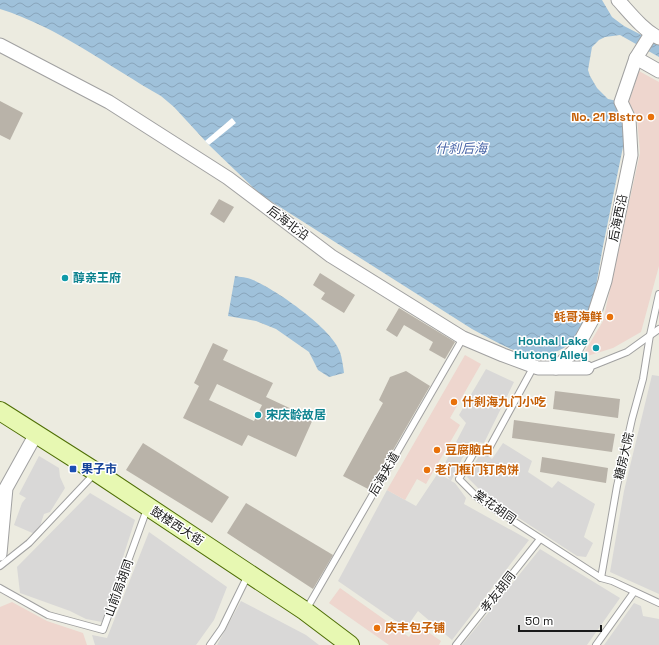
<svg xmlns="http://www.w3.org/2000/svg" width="659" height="645" viewBox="0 0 659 645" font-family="'Space Grotesk','Noto Sans SC',sans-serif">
<defs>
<pattern id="water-waves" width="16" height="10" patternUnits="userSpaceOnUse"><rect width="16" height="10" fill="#9fc1da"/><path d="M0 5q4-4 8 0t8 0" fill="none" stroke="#88a5ba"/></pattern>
</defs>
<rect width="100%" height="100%" fill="#ecebe0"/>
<g fill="#d9d8d7">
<polygon points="486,369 514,382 484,443 471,441 451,481 455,483 466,498 464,504 529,540 452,640 418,611 406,628 338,581 387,490 416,506 438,473 450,480 442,469 466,423 459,415"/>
<polygon points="652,375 659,376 659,594 610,572 624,491"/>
<polygon points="503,443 532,461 528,472 552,488 558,481 595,504 584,537 593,543 586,557 577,556 488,498 467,477 482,450 492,459"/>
<polygon points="39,456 59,468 60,477 65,488 50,512 44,514 37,535 14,525 22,503 26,498 19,494"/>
<polygon points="90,493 135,520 102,622 86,619 70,611 20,593 17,567"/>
<polygon points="149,532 227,587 214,620 196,645 95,645 92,635 107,638"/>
<polygon points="540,549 620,598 587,645 462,645"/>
<polygon points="241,601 306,635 319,645 217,645"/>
<polygon points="634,603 641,606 643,616 659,619 659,645 604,645"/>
</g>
<g fill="#eed6ce">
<polygon points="639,71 659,82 659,266 641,332 613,348 581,358 603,321 640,153 637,118 629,102"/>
<polygon points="465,355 481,364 450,418 460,425 426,484 417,479 405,500 387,490"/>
<polygon points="340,588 409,637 418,625 441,641 439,645 389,645 329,603"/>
<polygon points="12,602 47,621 83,633 87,645 0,645 0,607"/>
</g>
<g fill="url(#water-waves)">
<path d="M 0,0 L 602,0 L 612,17 L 624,26 L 659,44 L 659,57 L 620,35 L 605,37 L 599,40 L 592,47 L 588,70 L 590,76 L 597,88 L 608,99 L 617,101 L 625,120 L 623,147 C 616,180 610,213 603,246 C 597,277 595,313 575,339 C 565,350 547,357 533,355 C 511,352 491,339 472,329 L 261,195 L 209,145 L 174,107 L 161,96 C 108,66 58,27 0,9 Z"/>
<path d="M 235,276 C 240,277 247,277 253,280 C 275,289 333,329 340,352 C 342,358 343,366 344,373 L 329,377 L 318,370 L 309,352 L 276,329 L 256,321 L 228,316 Z"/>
</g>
<polygon fill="#fff" points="232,118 236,123 209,145 205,141"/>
<g fill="#b9b3a9" fill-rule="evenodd">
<polygon points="0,101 23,113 10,140 0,135"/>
<polygon points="219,199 234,207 224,223 210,214"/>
<polygon points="320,273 355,295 344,313 321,299 325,293 313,285"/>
<polygon points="399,308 455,342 445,359 429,350 433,342 404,325 397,337 386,330"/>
<path d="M 213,343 L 228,350 L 223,360 L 273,383 L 266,397 L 313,419 L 296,457 L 248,435 L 242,446 L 183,418 L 199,386 L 194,383 ZM 217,384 L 262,405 L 254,421 L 209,400 Z"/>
<polygon points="406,371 430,386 370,490 343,476 383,403 379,400 390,377"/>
<polygon points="555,391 620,399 618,418 553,409"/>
<polygon points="514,420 615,434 612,452 512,438"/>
<polygon points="143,443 229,497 212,523 126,470"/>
<polygon points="542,457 608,468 606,483 540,472"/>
<polygon points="246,503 333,555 313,589 227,533"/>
</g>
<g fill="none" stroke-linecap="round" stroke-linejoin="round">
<g stroke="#a1a1a1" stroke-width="8">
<g id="service">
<polyline points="534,366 487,452 477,447 459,479 478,498 601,578 612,581 659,603"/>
<polyline points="587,368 627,352 659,329"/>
<polyline points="0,566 29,543 95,473"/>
<polyline points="601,578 617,486 632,419 643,379 650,335 659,294"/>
<polyline points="0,588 48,615 103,630 147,509"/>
<polyline points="306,610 463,338"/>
<polyline points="210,645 222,628 248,575"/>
<polyline points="456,645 540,539"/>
<polyline points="596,645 634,592"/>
</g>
</g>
<g stroke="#a1a1a1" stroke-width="15">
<g id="minor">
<path d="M 618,0 C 630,13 643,30 659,38"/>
<polyline points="0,45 109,102 228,178 331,256 463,338 503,355 538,368 587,368"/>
<polyline points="636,58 659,71"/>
<polyline points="556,368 576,349 593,318 605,281 631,155 629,119 621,102 636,58 651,34"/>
<polyline points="0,554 6,488 36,434"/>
</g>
</g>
<g stroke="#4e6e05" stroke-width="20">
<polyline id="secondary" points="0,411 96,472 305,611 350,645"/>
</g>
<use href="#service" stroke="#fff" stroke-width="6"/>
<use href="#minor" stroke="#fff" stroke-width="13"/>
<use href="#secondary" stroke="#e7f8b2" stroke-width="18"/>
</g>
<g fill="#e8710a" stroke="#fff" stroke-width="1.5">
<circle cx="651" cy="117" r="4"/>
<circle cx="610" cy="317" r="4"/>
<circle cx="454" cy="402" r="4"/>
<circle cx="437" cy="450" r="4"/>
<circle cx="427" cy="470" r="4"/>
<circle cx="377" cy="628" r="4"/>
</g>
<g fill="#0f9aa8" stroke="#fff" stroke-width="1.5">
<circle cx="65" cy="278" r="4"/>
<circle cx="596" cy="348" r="4"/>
<circle cx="258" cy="415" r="4"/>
</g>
<rect fill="#1a4fb4" stroke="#fff" stroke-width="1.5" x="69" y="465" width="8" height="8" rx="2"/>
<g text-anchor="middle" stroke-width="3" stroke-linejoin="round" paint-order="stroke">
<g font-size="12" font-weight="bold" fill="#c56008" stroke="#fff" text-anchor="start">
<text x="643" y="121" text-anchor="end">No. 21 Bistro</text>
<text x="602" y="321" text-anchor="end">蚝哥海鲜</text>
<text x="462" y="406">什刹海九门小吃</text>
<text x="445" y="454">豆腐脑白</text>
<text x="435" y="474">老门框门钉肉饼</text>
<text x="385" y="632">庆丰包子铺</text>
</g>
<g font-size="12" fill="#1a1a1a" stroke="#fff">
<text transform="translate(618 218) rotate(-78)" y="4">后海西沿</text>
<text transform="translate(288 223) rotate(37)" y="4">后海北沿</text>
<text transform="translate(624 456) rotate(-77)" y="4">糖房大院</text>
<text transform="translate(384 474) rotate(-60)" y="4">后海夹道</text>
<text transform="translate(495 507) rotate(35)" y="4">棠花胡同</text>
<text transform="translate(177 526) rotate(33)" y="4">鼓楼西大街</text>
<text transform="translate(119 588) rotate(-70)" y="4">山前局胡同</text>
<text transform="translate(498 592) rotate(-52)" y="4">孝友胡同</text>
</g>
<g font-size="12" font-weight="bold" fill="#0d838f" stroke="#fff" text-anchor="start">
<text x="73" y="282">醇亲王府</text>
<text x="588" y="345" text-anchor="end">Houhai Lake<tspan x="588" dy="14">Hutong Alley</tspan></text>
<text x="266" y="419">宋庆龄故居</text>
</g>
<g font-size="12" font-weight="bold" fill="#164399" stroke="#fff" text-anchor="start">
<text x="81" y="473">果子市</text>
</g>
<g font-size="13" font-style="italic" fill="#4966a8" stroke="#fff">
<text x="461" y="153">什刹后海</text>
</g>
</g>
<path d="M519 625v6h82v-6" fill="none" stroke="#1a1a1a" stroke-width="2"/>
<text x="525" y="625" font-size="12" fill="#1a1a1a" stroke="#ffffff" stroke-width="3" paint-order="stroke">50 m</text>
</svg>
